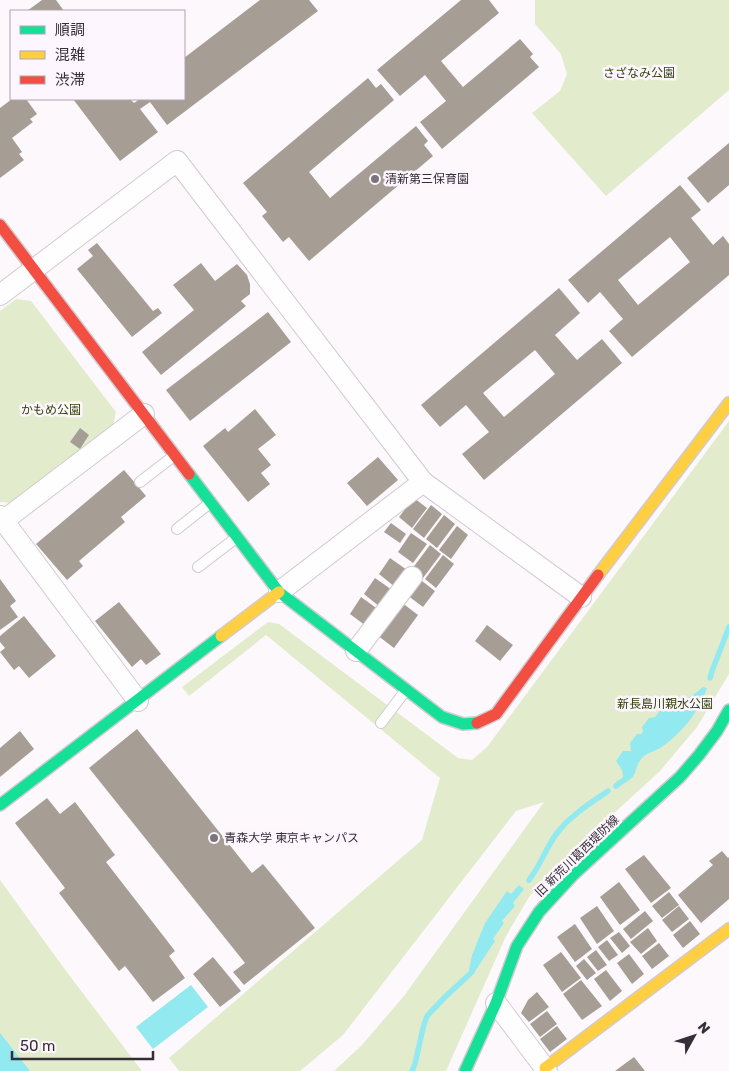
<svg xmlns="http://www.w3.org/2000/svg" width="729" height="1071" viewBox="0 0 729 1071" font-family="Rubik,'Noto Sans JP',sans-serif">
<rect width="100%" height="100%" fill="#fcf8fc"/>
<g fill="#e2eccd">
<polygon points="535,0 729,0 729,90 606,196 532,113 560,91 567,74 561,54 535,24"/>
<polygon points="16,299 31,301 116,412 113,426 13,503 0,502 0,311"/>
<polygon points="729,421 729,674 697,727 660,771 563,860 529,897 506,936 446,1071 334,1071 361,1046 404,996 544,802 516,811 343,1035 300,1071 179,1071 169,1058 422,840 440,778 266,635 189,696 182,687 268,622 279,624 458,758 472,760 487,747"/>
<polygon points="0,880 66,971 142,1071 0,1071"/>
</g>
<g fill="#92e9f0">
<path d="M 703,687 L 707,688 C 699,711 683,732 663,746 C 657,751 648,752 643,757 C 632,768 641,775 623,784 L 620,780 L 623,777 L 622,770 L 616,761 L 623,751 L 631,751 L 630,743 L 637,734 L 641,734 L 643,732 L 642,727 L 649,718 L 655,717 L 663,707 L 683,700 L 693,695 Z"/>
<polygon points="519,885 524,889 513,903 515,906 502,921 504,923 493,939 495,941 474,973 469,970 472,955 485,923 507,891 511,894"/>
<polygon points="191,985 208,1007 153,1049 136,1027"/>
<polygon points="0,1033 30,1071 0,1071"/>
</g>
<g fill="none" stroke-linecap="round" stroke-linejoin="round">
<g stroke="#92e9f0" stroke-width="5.5">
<polyline points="710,678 712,671 729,627"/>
<polyline points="616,786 621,782"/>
<path d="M 529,880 C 540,866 546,848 557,833 C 571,815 589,804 608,791"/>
<polyline points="412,1071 415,1064 423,1028 427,1016 445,997 472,972"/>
</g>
</g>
<g fill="#a69d94" fill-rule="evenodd">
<polygon points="42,0 56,0 64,11 27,11"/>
<polygon points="260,0 309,0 318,11 167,125 150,102 140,109 158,132 120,161 73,99 130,99 134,103 140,99 184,99 184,58"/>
<polygon points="461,0 489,0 499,13 441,61 463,87 520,39 533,54 530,57 539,67 442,149 420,122 446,101 425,75 400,96 377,70"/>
<polygon points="368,78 376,88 381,84 394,100 309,172 330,198 416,126 428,141 424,145 433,156 309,261 289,237 283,242 262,216 267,212 243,183"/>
<polygon points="12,99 26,99 37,114 30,119 33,122 12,138 22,152 19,154 24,160 0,178 0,108"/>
<polygon points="729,143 729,185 708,203 687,178"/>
<path d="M 680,185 L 701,210 L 691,218 L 713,245 L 723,236 L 729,244 L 729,275 L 632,357 L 609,331 L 623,319 L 600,292 L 588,303 L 568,280 ZM 670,237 L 690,262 L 638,305 L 618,280 Z"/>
<polygon points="97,243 153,311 158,308 162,313 132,337 77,269 93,256 88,250"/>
<polygon points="201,263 215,281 237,264 247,275 250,284 250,294 241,301 246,306 161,375 142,352 194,310 173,285"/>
<path d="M 559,288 L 580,313 L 555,335 L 577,360 L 602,339 L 622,363 L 484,480 L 462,454 L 489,432 L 466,405 L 440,427 L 421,405 ZM 535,350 L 555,374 L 504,417 L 483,393 Z"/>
<polygon points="268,312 291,342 190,421 166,390"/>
<polygon points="255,409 276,435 258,449 271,465 261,473 270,484 248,502 203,446 225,428 228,432"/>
<polygon points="80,428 89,435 80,449 70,442"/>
<polygon points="378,457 398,480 367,506 347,483"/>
<polygon points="124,470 146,496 121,517 125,522 79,561 83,566 67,580 36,544"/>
<polygon points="414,498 427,508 412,528 399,517"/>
<polygon points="431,505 442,514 424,538 413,529"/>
<polygon points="444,515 455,524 437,548 426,539"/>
<polygon points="391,523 406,534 400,543 384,532"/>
<polygon points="457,526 468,535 451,559 439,550"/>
<polygon points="411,533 427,544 413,563 398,552"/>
<polygon points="430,545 441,554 423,578 412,569"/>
<polygon points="443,555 454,564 436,588 425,579"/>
<polygon points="390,558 407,570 395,587 379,574"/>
<polygon points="375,578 392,590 380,607 364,594"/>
<polygon points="418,578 435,591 423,607 407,595"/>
<polygon points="0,579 16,601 10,606 18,617 0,630"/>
<polygon points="361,597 379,610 366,626 350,614"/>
<polygon points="119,602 161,654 146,665 141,659 132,667 95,621"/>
<polygon points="401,602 418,615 394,648 377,635"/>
<polygon points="24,616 56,656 29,678 19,666 14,670 0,652 5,648 0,642 0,636"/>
<polygon points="487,625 513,645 500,661 475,641"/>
<polygon points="137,729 252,873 263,864 315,928 244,985 233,972 245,963 89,768"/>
<polygon points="20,731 34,749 0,777 0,748"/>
<polygon points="47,798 60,814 75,802 115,855 106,862 175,951 169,956 185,978 153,1002 125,966 119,971 59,893 65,888 15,823"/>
<polygon points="722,851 728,858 729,857 729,899 701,923 678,895 713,865 709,861"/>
<polygon points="644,855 671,888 651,903 625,869"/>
<polygon points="619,882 640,910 620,925 600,897"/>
<polygon points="669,892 679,905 662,918 652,906"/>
<polygon points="597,906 614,931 597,944 580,918"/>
<polygon points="679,906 689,919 672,932 662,920"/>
<polygon points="645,911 653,921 631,939 623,929"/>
<polygon points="690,921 700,934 683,948 673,935"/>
<polygon points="575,924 592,949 575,962 557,937"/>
<polygon points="648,928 657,941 641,954 630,942"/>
<polygon points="619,932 630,946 622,953 610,938"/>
<polygon points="607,940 618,955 609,961 598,947"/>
<polygon points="659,943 669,956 652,969 642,956"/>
<polygon points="596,950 607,965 598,971 587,957"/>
<polygon points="561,952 581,978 562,992 543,965"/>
<polygon points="629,954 644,974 632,984 617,963"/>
<polygon points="213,957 241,991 220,1007 193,974"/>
<polygon points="584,959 596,973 587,980 576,966"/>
<polygon points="606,970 622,991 610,1001 594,979"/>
<polygon points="581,980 602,1006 582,1020 563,994"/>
<polygon points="537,992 549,1007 529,1022 521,1013 528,1000"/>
<polygon points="547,1011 557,1024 540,1037 530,1024"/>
<polygon points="557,1026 567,1039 550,1052 540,1039"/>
<polygon points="634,1057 645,1071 615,1071"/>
</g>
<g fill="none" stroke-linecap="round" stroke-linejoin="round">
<g stroke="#d0cbd1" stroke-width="12">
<g id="lane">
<polyline points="140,482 175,455"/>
<polyline points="177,529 210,503"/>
<polyline points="198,567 236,538"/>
<polyline points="381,723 406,690"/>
</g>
</g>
<g stroke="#d0cbd1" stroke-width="22">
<g id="street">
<polyline points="0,295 177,161 423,482 581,597"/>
<polyline points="0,516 138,701"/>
<polyline points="3,521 144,414"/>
<polyline points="279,592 423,482"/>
<polyline points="356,651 412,577"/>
<polyline points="496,1003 547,1071"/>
</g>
</g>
<g stroke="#d0cbd1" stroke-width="14">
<g id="fast">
<polyline points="189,474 279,592 442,717 463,724 477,723"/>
<polyline points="0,805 221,636"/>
<polyline points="465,1071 496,1003 517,946 539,912 573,875 680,777 699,755 717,731 729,710"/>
</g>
</g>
<g stroke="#d0cbd1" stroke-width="14">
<g id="slow">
<polyline points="598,575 729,403"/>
<polyline points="221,636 279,592"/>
<polyline points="545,1068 729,929"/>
</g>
</g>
<g stroke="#d0cbd1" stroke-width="14">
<g id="jam">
<polyline points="0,225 189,474"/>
<polyline points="477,723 496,714 598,575"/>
</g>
</g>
<use href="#lane" stroke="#fffeff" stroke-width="10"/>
<use href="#street" stroke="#fffeff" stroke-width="20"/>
<use href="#fast" stroke="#16e098" stroke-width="11"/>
<use href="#slow" stroke="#ffcf43" stroke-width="11"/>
<use href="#jam" stroke="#f24e42" stroke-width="11"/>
</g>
<g fill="#7b757b" stroke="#fdf6fe" stroke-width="2">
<circle cx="375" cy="179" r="5"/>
<circle cx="214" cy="838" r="5"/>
</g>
<g text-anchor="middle" stroke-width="5" stroke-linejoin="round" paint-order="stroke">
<g font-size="12" fill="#314204" stroke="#fdf6fe">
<text x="639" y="77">さざなみ公園</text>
<text x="51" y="414">かもめ公園</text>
<text x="665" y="708">新長島川親水公園</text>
</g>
<g font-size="12" fill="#352e36" stroke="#fdf6fe" text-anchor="start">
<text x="385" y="183">清新第三保育園</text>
<text x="224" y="842">青森大学 東京キャンパス</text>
</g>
<g font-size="12" fill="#352e36" stroke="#fdf6fe">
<text transform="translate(577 856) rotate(-44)" y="4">旧 新荒川葛西堤防線</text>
</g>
</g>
<rect x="10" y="10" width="175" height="90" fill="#fdf6fe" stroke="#ada6ae"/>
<rect x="20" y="26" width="25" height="8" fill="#16e098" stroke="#ada6ae"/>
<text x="55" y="35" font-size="15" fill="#352e36">順調</text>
<rect x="20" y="51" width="25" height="8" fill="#ffcf43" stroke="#ada6ae"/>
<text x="55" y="60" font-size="15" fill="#352e36">混雑</text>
<rect x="20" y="76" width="25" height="8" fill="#f24e42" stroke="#ada6ae"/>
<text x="55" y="85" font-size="15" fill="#352e36">渋滞</text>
<g transform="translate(694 1036) rotate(50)" stroke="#fdf6fe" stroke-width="4" paint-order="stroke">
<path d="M0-4L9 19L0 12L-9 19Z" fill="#352e36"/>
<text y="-8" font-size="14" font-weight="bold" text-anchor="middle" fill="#352e36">N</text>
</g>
<path d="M12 1051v8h141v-8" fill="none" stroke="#352e36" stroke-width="2.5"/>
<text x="20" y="1051" font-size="15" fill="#352e36" stroke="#fdf6fe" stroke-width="4" paint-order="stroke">50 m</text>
</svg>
